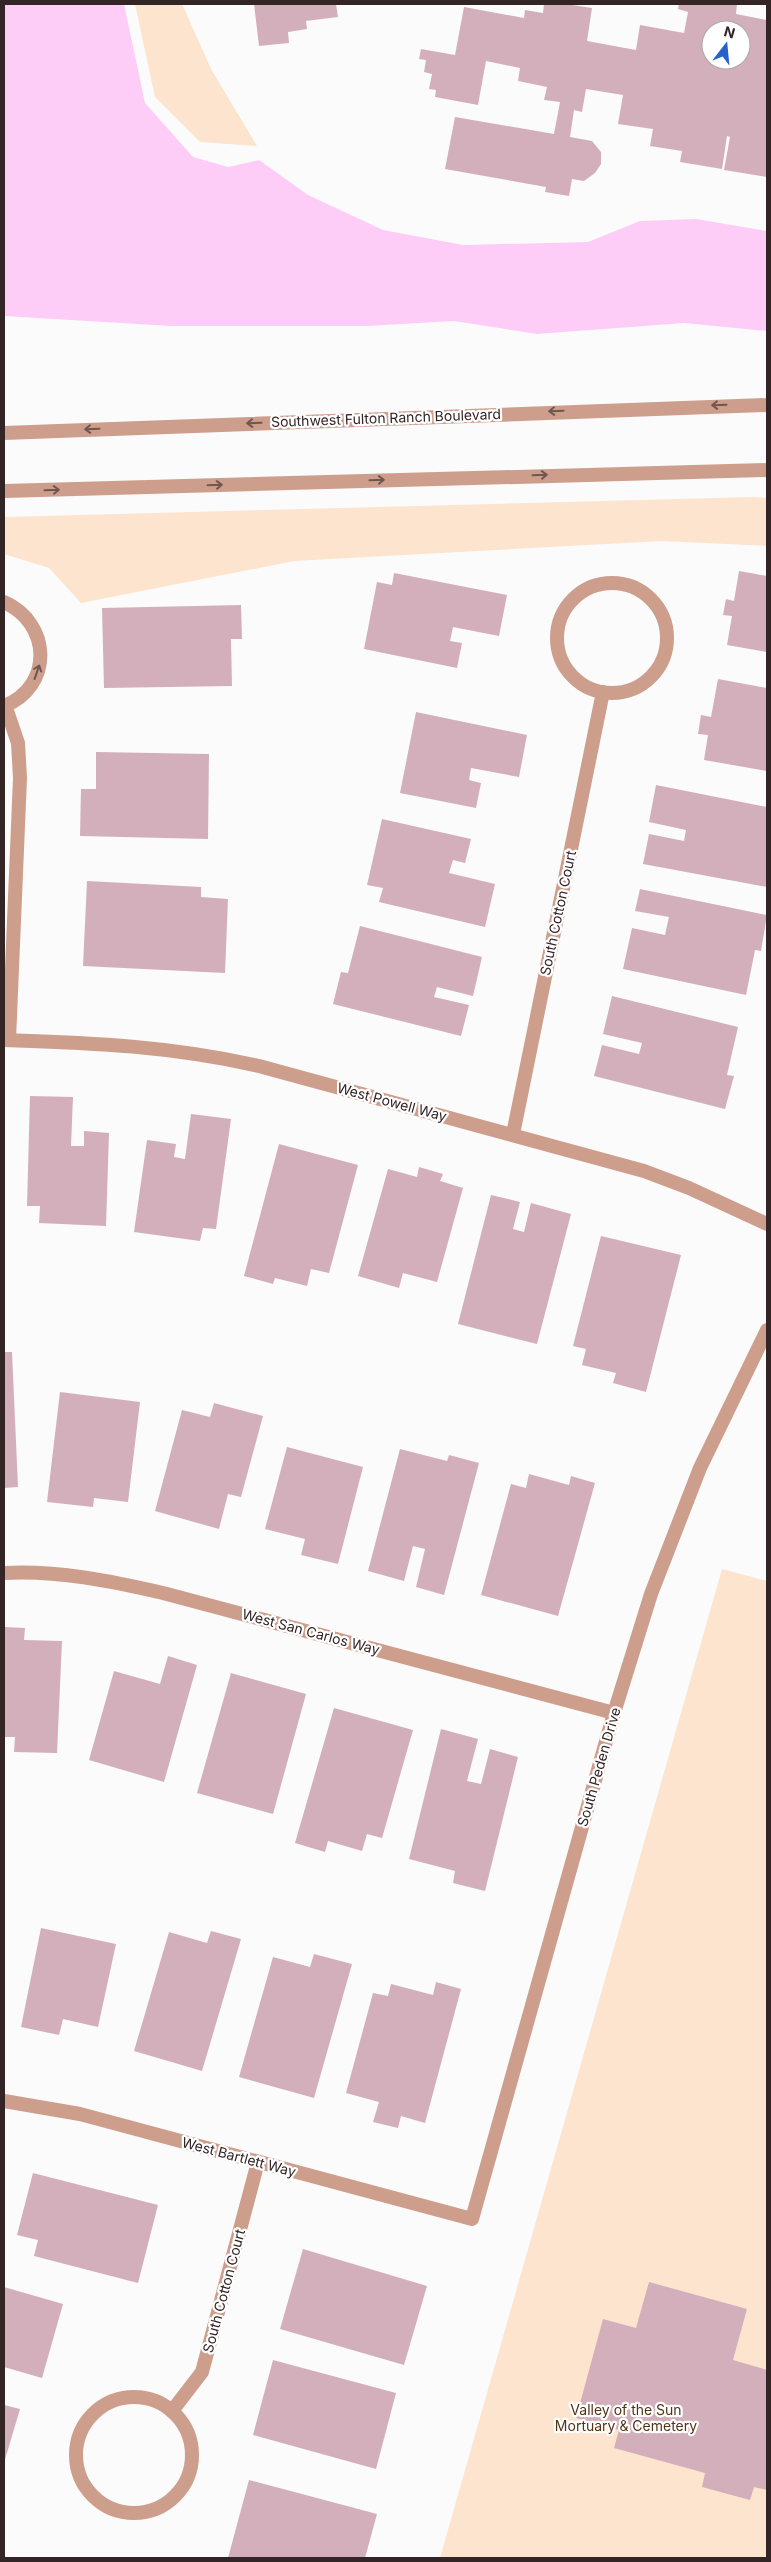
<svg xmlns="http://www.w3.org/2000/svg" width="771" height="2562" viewBox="0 0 771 2562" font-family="Inter,sans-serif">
<rect width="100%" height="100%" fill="#fbfbfb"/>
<g fill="#fde4ce">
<polygon points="135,4 182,4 211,69 257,146 200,142 155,97"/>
<polygon points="752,497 767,498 767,546 662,541 294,561 81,603 49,568 4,554 4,517"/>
<polygon points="722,1569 767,1581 767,2558 440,2558"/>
</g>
<polygon fill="#fecdf7" points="4,4 124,4 145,103 193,157 228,167 259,160 308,195 383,230 463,245 588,242 640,221 696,219 767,231 767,331 684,323 537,334 454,321 367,326 171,326 4,316"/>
<g fill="#d3afbc" fill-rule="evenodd">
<polygon points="254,4 336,4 338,17 306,21 307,29 288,32 289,43 259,46"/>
<path d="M 544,4 L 566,4 L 592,8 L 587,41 L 636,50 L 640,25 L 684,33 L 688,12 L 678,9 L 679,4 L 737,4 L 736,14 L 767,20 L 767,177 L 724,170 L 730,137 L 727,136 L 722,169 L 680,162 L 682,151 L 650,146 L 653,129 L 618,124 L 623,95 L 586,89 L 582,112 L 574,110 L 570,137 L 592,141 L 601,152 L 601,164 L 595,173 L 584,181 L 572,179 L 569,196 L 545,192 L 546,187 L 445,169 L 455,117 L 554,134 L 560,102 L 544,100 L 547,87 L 518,81 L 520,68 L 486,61 L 478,105 L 435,97 L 436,90 L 429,89 L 432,74 L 424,72 L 426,60 L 419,59 L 421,49 L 455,55 L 464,7 L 524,18 L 525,10 L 543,13 ZM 711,30 L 741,30 L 741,60 L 711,60 Z"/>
<polygon points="739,571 767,576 767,652 727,645 732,616 723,615 726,599 734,601"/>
<polygon points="394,573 507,595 499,636 453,627 450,641 462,643 457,668 364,649 377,582 392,585"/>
<polygon points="241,605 242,639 231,639 232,686 104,688 102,608"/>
<polygon points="718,679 767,688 767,771 704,760 708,735 698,734 701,715 711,717"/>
<polygon points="416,712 527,735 519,777 471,768 469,780 481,783 476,808 400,793"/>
<polygon points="96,752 209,754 208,839 80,836 81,789 96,789"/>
<polygon points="656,785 767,807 767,887 643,864 649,834 684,841 686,830 649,822"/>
<polygon points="382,819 471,839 465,863 453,860 449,873 495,884 485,927 379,902 383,888 367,885"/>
<polygon points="87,881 201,887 201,897 228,899 225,973 83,966"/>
<polygon points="640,889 767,915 761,951 755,950 746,995 623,969 632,928 665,935 669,917 635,911"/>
<polygon points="360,926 482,957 473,996 437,987 434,997 469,1005 461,1036 333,1004 341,972 348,973"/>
<polygon points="612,996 738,1027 727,1075 734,1076 725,1109 594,1076 602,1045 639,1054 642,1043 603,1034"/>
<polygon points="30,1096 73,1097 71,1146 84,1146 84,1131 109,1133 106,1226 39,1223 40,1206 27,1206"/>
<polygon points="191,1114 231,1119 216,1229 203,1228 200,1241 134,1232 147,1140 176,1144 174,1157 185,1159"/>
<polygon points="279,1144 358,1165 329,1273 311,1269 307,1286 275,1278 273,1284 244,1276"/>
<polygon points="419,1167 443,1174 440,1181 463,1188 437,1282 403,1273 399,1288 358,1276 388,1169 417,1177"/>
<polygon points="491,1195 520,1202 513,1229 524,1232 531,1203 571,1214 537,1344 458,1324"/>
<polygon points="601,1236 681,1255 646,1392 613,1383 616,1373 582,1365 586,1349 573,1346"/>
<polygon points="4,1352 12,1352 18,1487 4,1488"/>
<polygon points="60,1392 140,1402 128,1502 94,1498 93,1507 47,1502"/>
<polygon points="214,1403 263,1416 241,1497 228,1494 219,1529 155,1511 182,1410 210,1417"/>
<polygon points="287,1447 363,1467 338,1564 301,1555 305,1539 265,1529"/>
<polygon points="400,1449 447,1461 449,1455 479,1463 444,1595 416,1587 425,1549 413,1546 404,1581 368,1571"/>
<polygon points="529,1474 569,1485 571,1476 595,1483 558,1616 481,1595 511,1484 526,1488"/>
<polygon points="4,1627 25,1628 24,1640 62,1641 57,1753 14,1752 15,1737 4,1737"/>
<polygon points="168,1656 197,1665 164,1782 89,1760 114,1671 160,1684"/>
<polygon points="231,1673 306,1694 273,1814 197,1793"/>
<polygon points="334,1708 413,1730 382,1838 367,1834 362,1851 328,1841 325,1852 295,1843"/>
<polygon points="441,1729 478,1739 467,1781 481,1784 490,1749 518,1757 485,1891 453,1883 455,1871 409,1859"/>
<polygon points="41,1928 116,1944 98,2027 63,2019 59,2035 21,2027"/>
<polygon points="211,1931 241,1939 202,2071 134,2051 169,1932 207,1943"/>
<polygon points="314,1954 352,1964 314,2098 239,2077 273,1957 310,1967"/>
<polygon points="436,1982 461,1989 425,2123 401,2116 398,2128 373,2122 379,2102 346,2093 373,1993 388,1996 391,1984 433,1995"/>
<polygon points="33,2173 158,2205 138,2283 34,2256 38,2240 17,2235"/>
<polygon points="303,2249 427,2286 404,2365 280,2329"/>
<polygon points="649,2282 747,2309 733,2360 767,2370 767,2490 754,2487 750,2500 702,2487 705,2473 614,2448 619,2430 576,2418 603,2319 636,2328"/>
<polygon points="4,2287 63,2304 42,2378 4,2367"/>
<polygon points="273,2360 396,2393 376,2469 253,2435"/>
<polygon points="4,2405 20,2409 4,2463"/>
<polygon points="249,2480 377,2514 365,2558 228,2558"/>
</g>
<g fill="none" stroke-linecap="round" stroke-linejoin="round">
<g stroke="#ce9e8d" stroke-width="14">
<circle cx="612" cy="638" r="55"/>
<path d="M 4,602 C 51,623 54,686 4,706"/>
<polyline points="5,705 18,743 20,778 9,1040"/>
<path d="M 4,1040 C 94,1043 171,1046 259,1066 L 644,1171 L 689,1188 L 767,1224"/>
<polyline points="513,1134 603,692"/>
<path d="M 4,1573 C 57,1570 111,1581 163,1593 L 614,1713"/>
<polyline points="4,2101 80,2114 472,2219 614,1713 651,1594 700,1468 767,1330"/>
<circle cx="134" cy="2455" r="58"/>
<polyline points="172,2411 202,2372 258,2162"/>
</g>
<g stroke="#ce9e8d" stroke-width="14">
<polyline points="4,433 767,405"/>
<polyline points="4,491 767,470"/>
</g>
</g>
<defs><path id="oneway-shaft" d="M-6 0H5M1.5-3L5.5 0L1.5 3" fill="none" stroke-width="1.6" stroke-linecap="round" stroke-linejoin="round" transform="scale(1.25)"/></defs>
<g stroke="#71554f">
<use href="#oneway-shaft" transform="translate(719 405) rotate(178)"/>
<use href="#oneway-shaft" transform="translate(556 411) rotate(178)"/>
<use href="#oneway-shaft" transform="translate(254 423) rotate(178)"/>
<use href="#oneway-shaft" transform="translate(92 429) rotate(178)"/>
<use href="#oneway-shaft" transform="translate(540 475) rotate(-2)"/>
<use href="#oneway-shaft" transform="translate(377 480) rotate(-2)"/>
<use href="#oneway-shaft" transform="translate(215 485) rotate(-2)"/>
<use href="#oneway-shaft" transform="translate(52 490) rotate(-2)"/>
<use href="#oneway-shaft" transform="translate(37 672) rotate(-71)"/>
</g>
<g text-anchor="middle" stroke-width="4.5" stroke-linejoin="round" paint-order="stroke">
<g font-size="14" fill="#332425" stroke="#fff">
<text transform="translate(386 418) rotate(-2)" y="5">Southwest Fulton Ranch Boulevard</text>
<text transform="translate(558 913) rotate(-78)" y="5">South Cotton Court</text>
<text transform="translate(392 1102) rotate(15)" y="5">West Powell Way</text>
<text transform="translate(311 1632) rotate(15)" y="5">West San Carlos Way</text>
<text transform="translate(599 1767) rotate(-74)" y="5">South Peden Drive</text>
<text transform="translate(239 2157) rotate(15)" y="5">West Bartlett Way</text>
<text transform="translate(224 2291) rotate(-75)" y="5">South Cotton Court</text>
</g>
<g font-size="14" fill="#533313" stroke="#fff">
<text x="626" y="2415">Valley of the Sun<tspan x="626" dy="16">Mortuary &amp; Cemetery</tspan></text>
</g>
</g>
<rect width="771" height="2562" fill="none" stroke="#332425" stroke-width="10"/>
<g transform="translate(726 45) rotate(16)"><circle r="24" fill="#ffffff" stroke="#ada7a8"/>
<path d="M0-4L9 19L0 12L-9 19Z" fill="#2661ce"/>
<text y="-8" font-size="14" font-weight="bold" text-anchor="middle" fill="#332425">N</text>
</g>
</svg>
